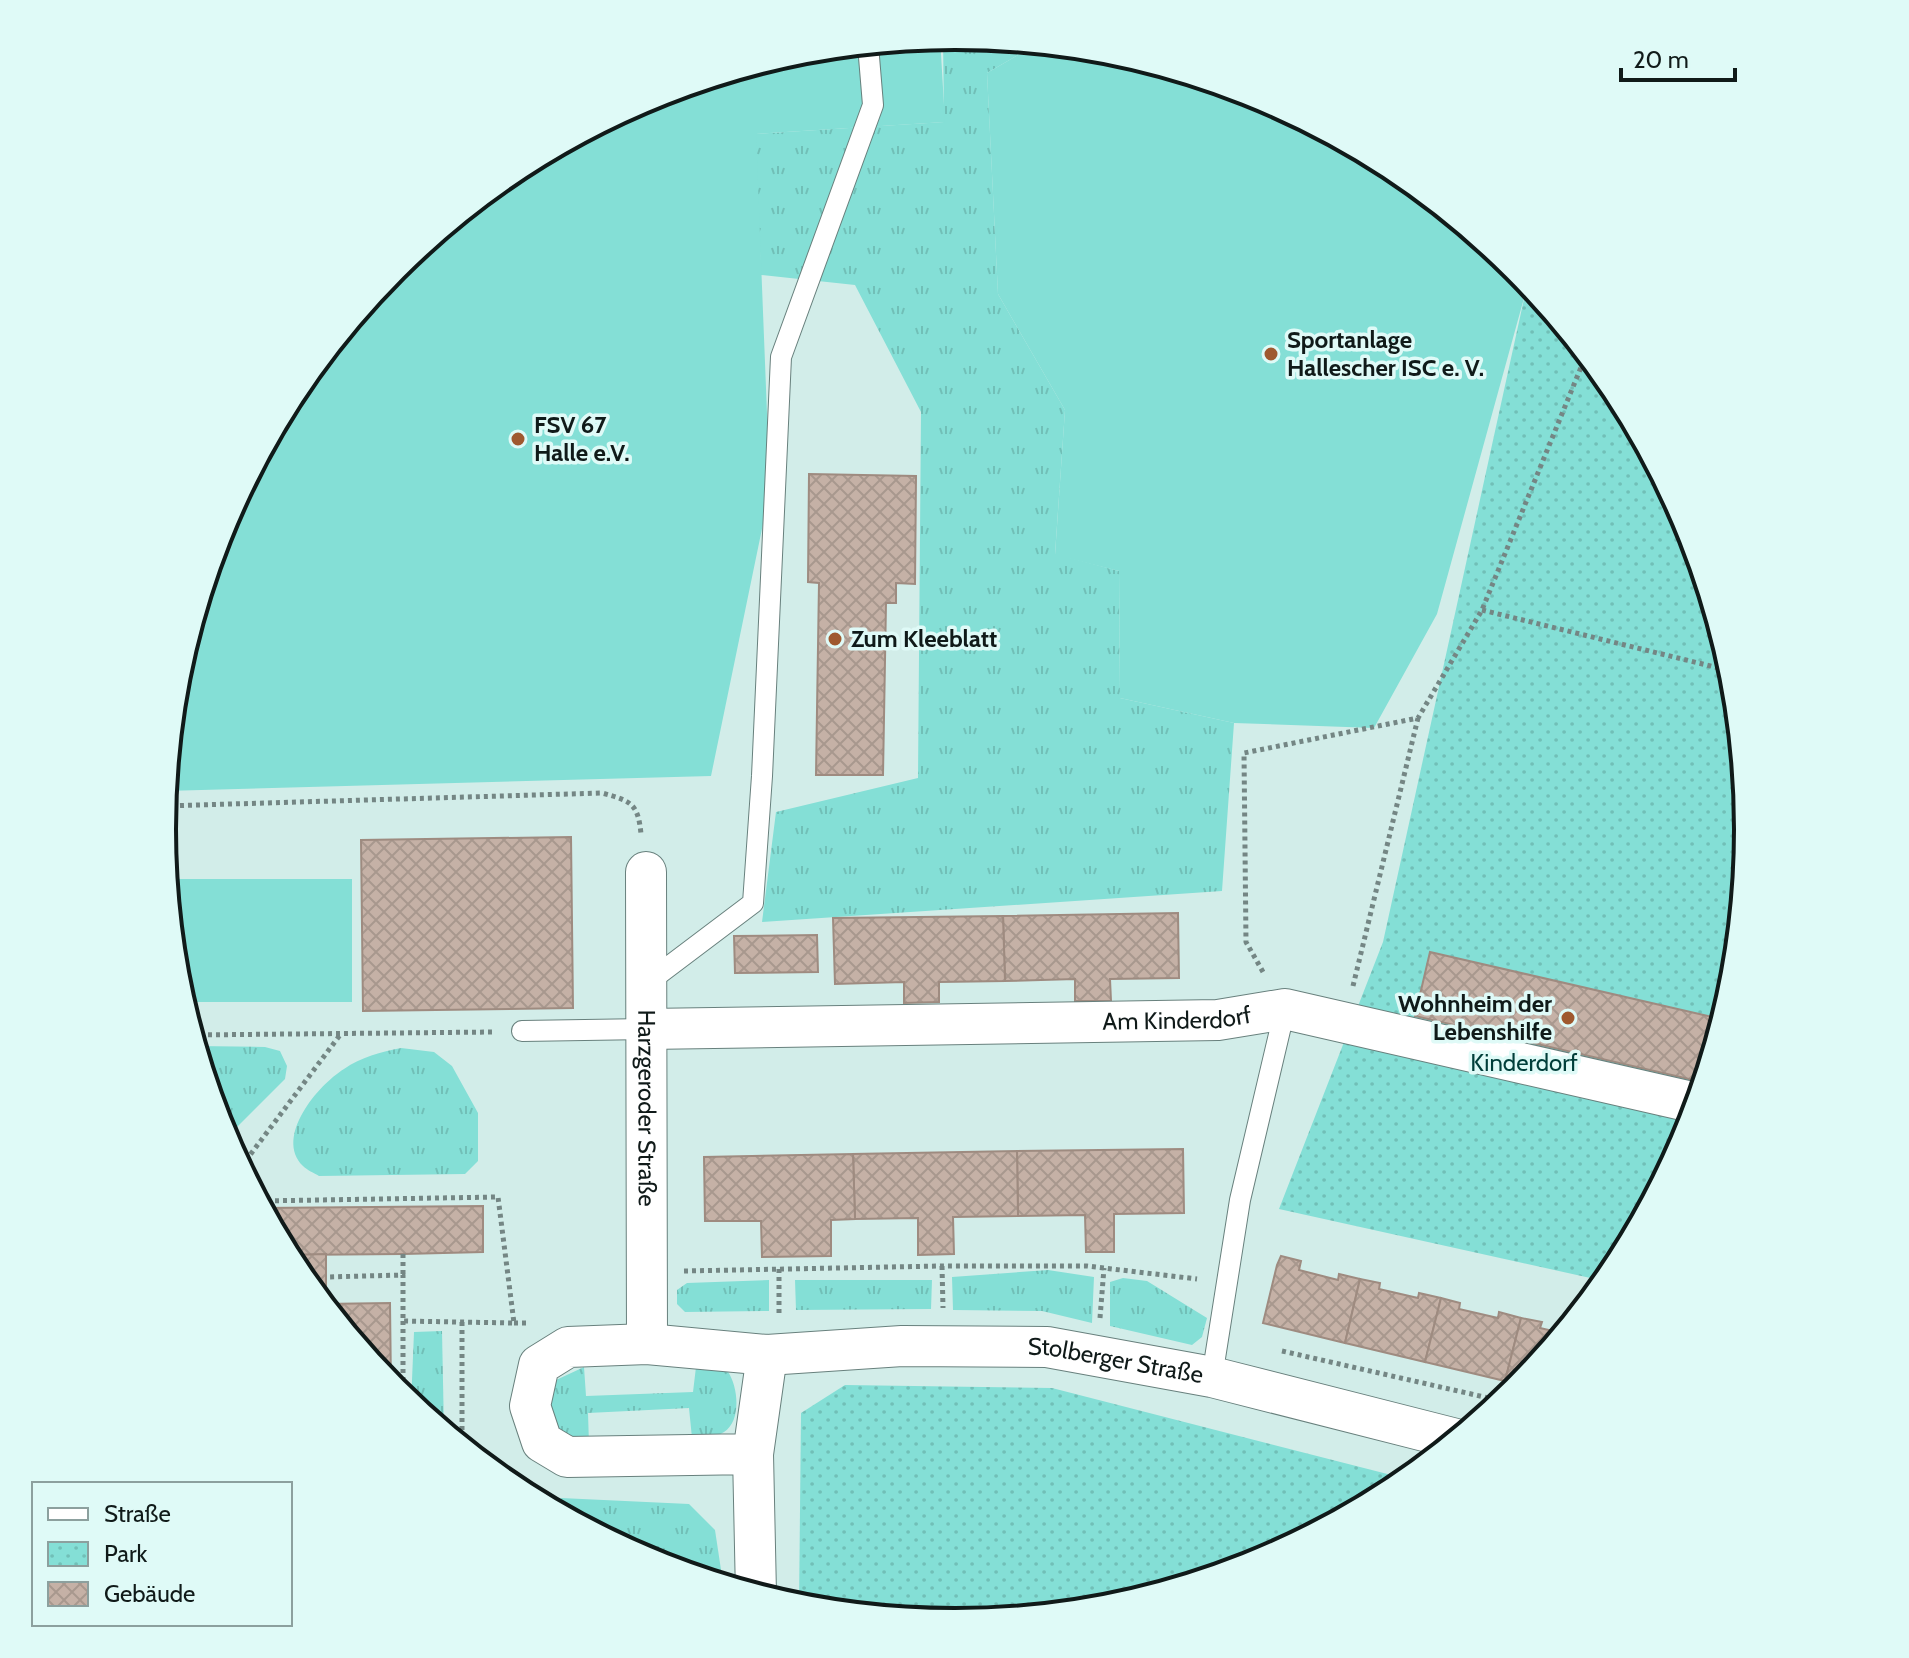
<svg xmlns="http://www.w3.org/2000/svg" width="1909" height="1658" viewBox="0 0 1909 1658" font-family="Cabin,sans-serif">
<defs>
<pattern id="grass-tufts" width="24" height="20" patternUnits="userSpaceOnUse" patternTransform="scale(2)"><rect width="24" height="20" fill="#84dfd6"/><path d="M3 7l-1-3M5 7V3M7 7l1-3M15 17l-1-3M17 17v-4M19 17l1-3" fill="none" stroke="#71bfb7"/></pattern>
<pattern id="park-dots" width="8" height="8" patternUnits="userSpaceOnUse" patternTransform="scale(2)"><rect width="8" height="8" fill="#84dfd6"/><path d="M2 2h.1M6 6h.1" fill="none" stroke="#71bfb7" stroke-width="1.8" stroke-linecap="round"/></pattern>
<pattern id="building-cross-hatch" width="8" height="8" patternUnits="userSpaceOnUse" patternTransform="scale(2)"><rect width="8" height="8" fill="#c5b1a6"/><path d="M0 0l8 8M0 8l8-8" fill="none" stroke="#a8988e"/></pattern>
</defs>
<rect width="100%" height="100%" fill="#d2ede9"/>
<g fill="url(#grass-tufts)">
<polygon points="955,36 1037,44 987,73 998,294 1065,410 1055,554 1119,571 1120,698 1234,723 1222,891 762,922 776,812 918,778 921,412 855,285 761,275 755,134 944,122 943,37"/>
<polygon points="196,1046 265,1047 280,1051 287,1066 285,1079 225,1139"/>
<path d="M 401,1048 L 434,1052 L 452,1066 L 478,1113 L 478,1161 L 465,1174 L 319,1176 C 314,1173 307,1170 303,1166 C 274,1137 318,1085 344,1069 C 361,1057 381,1052 401,1048 Z"/>
<polygon points="1048,1270 1094,1277 1092,1323 1042,1311 953,1310 952,1277"/>
<polygon points="1123,1278 1147,1281 1207,1318 1202,1337 1192,1345 1110,1326 1110,1282"/>
<polygon points="769,1280 769,1311 685,1312 677,1304 677,1290 687,1283"/>
<polygon points="795,1280 932,1280 931,1309 796,1310"/>
<polygon points="442,1331 444,1431 411,1404 414,1332"/>
<path d="M 584,1367 L 586,1396 L 693,1392 L 696,1367 L 728,1372 C 738,1386 742,1421 724,1432 C 716,1437 702,1437 692,1438 L 689,1408 L 588,1413 L 589,1444 L 578,1443 L 554,1428 L 548,1406 L 554,1381 Z"/>
<polygon points="561,1498 689,1504 715,1530 723,1583 651,1561 560,1513"/>
</g>
<g fill="url(#park-dots)">
<polygon points="1484,242 1516,269 1614,389 1687,526 1732,675 1747,829 1732,984 1687,1133 1614,1270 1604,1281 1279,1209 1383,942 1524,299"/>
<polygon points="845,1385 1052,1388 1407,1479 1395,1489 1258,1562 1109,1607 954,1622 799,1607 801,1413"/>
</g>
<g fill="#84dfd6">
<polygon points="940,37 945,122 756,134 770,490 711,776 165,791 177,674 222,525 295,388 394,268 514,169 651,96 800,51"/>
<polygon points="1037,44 1110,51 1258,97 1395,170 1484,242 1524,298 1437,614 1374,728 1234,723 1120,698 1119,571 1055,555 1065,410 998,294 987,73"/>
<polygon points="166,879 352,879 352,1002 182,1002 177,983"/>
</g>
<g fill="url(#building-cross-hatch)" stroke="#9e8b80" stroke-width="2">
<polygon points="809,474 916,476 915,584 896,583 896,603 886,603 883,775 816,775 819,583 808,582"/>
<polygon points="571,837 573,1008 363,1011 361,840"/>
<polygon points="1178,913 1179,978 1110,979 1111,1001 1075,1001 1075,979 1005,981 1003,916"/>
<polygon points="1003,916 1005,981 939,982 939,1002 904,1003 904,982 835,984 833,918"/>
<polygon points="817,935 818,972 735,973 734,936"/>
<polygon points="1430,952 1721,1019 1702,1082 1415,1016"/>
<polygon points="1183,1149 1184,1213 1114,1214 1114,1252 1086,1252 1085,1215 1018,1216 1017,1151"/>
<polygon points="1017,1151 1018,1216 953,1217 954,1254 918,1255 918,1218 855,1219 853,1154"/>
<polygon points="853,1154 855,1219 831,1220 831,1256 762,1257 761,1221 705,1221 704,1157"/>
<polygon points="483,1206 483,1252 403,1254 287,1255 262,1208"/>
<polygon points="326,1254 326,1304 323,1304 295,1269 289,1255"/>
<polygon points="1281,1256 1301,1261 1299,1270 1338,1280 1339,1274 1360,1279 1345,1343 1263,1323 1277,1265"/>
<polygon points="1360,1279 1380,1283 1379,1289 1418,1298 1419,1293 1441,1298 1425,1362 1345,1343"/>
<polygon points="1441,1298 1460,1303 1459,1309 1498,1318 1499,1312 1521,1318 1505,1381 1425,1362"/>
<polygon points="390,1303 391,1387 323,1304"/>
<polygon points="1521,1318 1542,1322 1540,1328 1562,1333 1520,1384 1505,1381"/>
</g>
<g fill="none" stroke-linecap="round" stroke-linejoin="round">
<g stroke="#68807d" stroke-width="22">
<g id="lane">
<polyline points="647,983 753,903 762,776 781,357 873,105 868,45"/>
<polyline points="522,1031 647,1029"/>
<polyline points="1212,1377 1240,1200 1285,1009"/>
</g>
</g>
<g stroke="#68807d" stroke-width="42">
<g id="street">
<path id="s1" d="M 646,872 L 647,1344"/>
<path id="s2" d="M 647,1029 L 1218,1020 L 1285,1009 L 1696,1103"/>
<path id="s3" d="M 767,1355 L 902,1346 L 1047,1347 L 1212,1377 L 1456,1439"/>
<polyline points="753,1454 567,1457 542,1442 530,1406 539,1365 568,1347 647,1344 767,1355 753,1454 756,1594"/>
</g>
</g>
<g stroke="#748684" stroke-width="5" stroke-dasharray="4 4" stroke-linecap="butt">
<polyline points="1482,610 1731,671"/>
<path d="M 164,806 L 602,793 C 631,801 638,803 641,834"/>
<polyline points="1263,972 1246,942 1244,753 1418,718 1482,610 1586,355"/>
<polyline points="1353,986 1418,718"/>
<polyline points="192,1035 493,1032"/>
<polyline points="241,1167 340,1035"/>
<polyline points="259,1201 498,1197 514,1323 403,1321 403,1275 326,1277"/>
<polyline points="403,1254 403,1275"/>
<polyline points="942,1266 943,1308"/>
<polyline points="779,1269 779,1316"/>
<polyline points="684,1271 940,1266 1087,1266 1197,1279"/>
<polyline points="1100,1318 1104,1268"/>
<polyline points="514,1323 529,1323"/>
<polyline points="1282,1351 1502,1401"/>
<polyline points="403,1397 403,1321"/>
<polyline points="462,1446 462,1321"/>
</g>
<use href="#lane" stroke="#fff" stroke-width="20"/>
<use href="#street" stroke="#fff" stroke-width="40"/>
</g>
<g fill="#9f592f" stroke="#dffaf7" stroke-width="3">
<circle cx="1271" cy="354" r="8"/>
<circle cx="518" cy="439" r="8"/>
<circle cx="835" cy="639" r="8"/>
<circle cx="1568" cy="1018" r="8"/>
</g>
<g text-anchor="middle" stroke-width="7" stroke-linejoin="round" paint-order="stroke">
<g font-size="24" font-weight="bold" fill="#101a19" stroke="#dffaf7" text-anchor="start">
<text x="1287" y="348">Sportanlage<tspan x="1287" dy="28">Hallescher ISC e. V.</tspan></text>
<text x="534" y="433">FSV 67<tspan x="534" dy="28">Halle e.V.</tspan></text>
<text x="851" y="647">Zum Kleeblatt</text>
<text x="1552" y="1012" text-anchor="end">Wohnheim der<tspan x="1552" dy="28">Lebenshilfe</tspan></text>
</g>
<g font-size="24" fill="#101a19" stroke="#dffaf7">
<text dy="8" stroke="none"><textPath href="#s2" startOffset="530">Am Kinderdorf</textPath></text>
<text dy="8" stroke="none"><textPath href="#s1" startOffset="236">Harzgeroder Straße</textPath></text>
<text dy="8" stroke="none"><textPath href="#s3" startOffset="350">Stolberger Straße</textPath></text>
</g>
<g font-size="24" fill="#003e3a" stroke="#dffaf7">
<text x="1524" y="1071">Kinderdorf</text>
</g>
</g>
<path d="M0 0H1909V1658H0ZM176 829a779 779 0 1 1 1558 0a779 779 0 1 1-1558 0Z" fill="#dffaf7" fill-rule="evenodd"/>
<path fill="none" stroke="#101a19" stroke-width="4" d="M176 829a779 779 0 1 1 1558 0a779 779 0 1 1-1558 0Z"/>
<rect x="32" y="1482" width="260" height="144" fill="#dffaf7" stroke="#8ca09e" stroke-width="2"/>
<rect x="48" y="1508" width="40" height="12" fill="#ffffff" stroke="#8ca09e" stroke-width="2"/>
<text x="104" y="1522" font-size="24" fill="#101a19">Straße</text>
<rect x="48" y="1542" width="40" height="24" fill="url(#park-dots)" stroke="#8ca09e" stroke-width="2"/>
<text x="104" y="1562" font-size="24" fill="#101a19">Park</text>
<rect x="48" y="1582" width="40" height="24" fill="url(#building-cross-hatch)" stroke="#8ca09e" stroke-width="2"/>
<text x="104" y="1602" font-size="24" fill="#101a19">Gebäude</text>
<path d="M1621 68v12h114v-12" fill="none" stroke="#101a19" stroke-width="4"/>
<text x="1633" y="68" font-size="24" fill="#101a19" stroke="#dffaf7" stroke-width="6" paint-order="stroke">20 m</text>
</svg>
